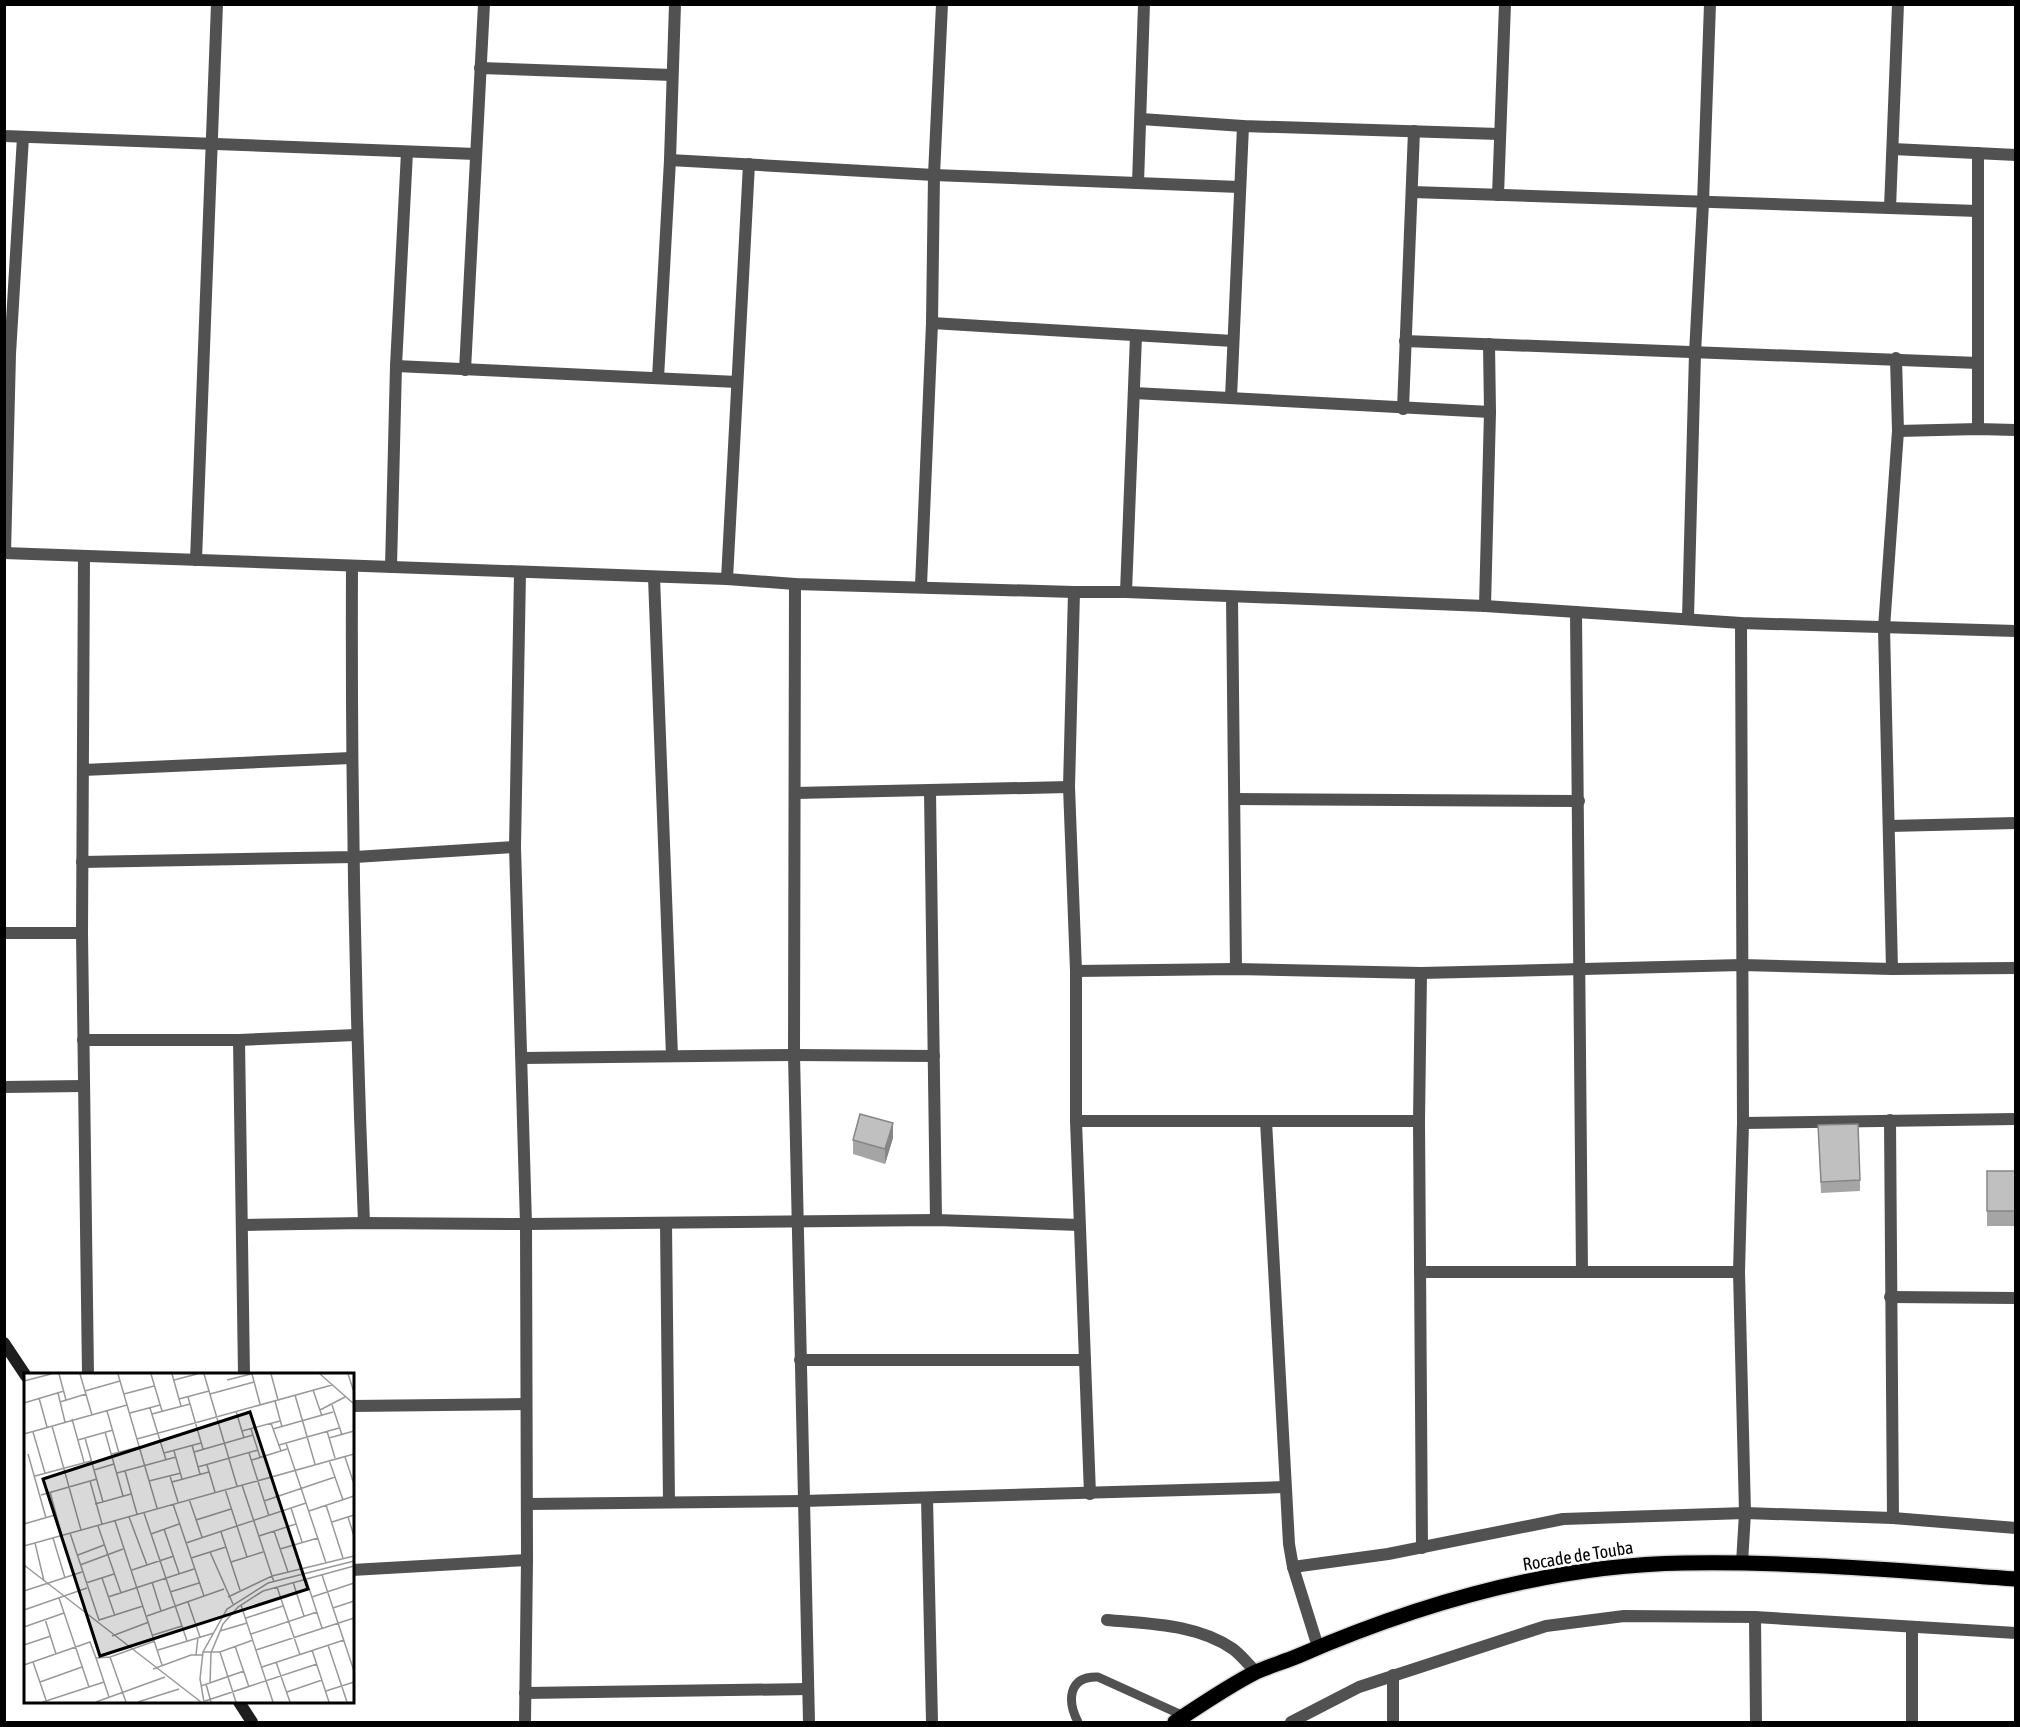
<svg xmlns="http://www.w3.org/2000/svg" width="2020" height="1727" viewBox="0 0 2020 1727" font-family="'Asap Condensed',sans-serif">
<rect width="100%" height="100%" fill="#fff"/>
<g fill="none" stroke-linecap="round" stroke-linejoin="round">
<g stroke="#dbdbdb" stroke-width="18">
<path id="primary" d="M 1175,1722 C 1199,1706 1230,1685 1256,1672 C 1269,1666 1284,1662 1298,1656 C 1418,1604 1553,1565 1684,1563 C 1795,1561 1905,1571 2016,1579"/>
</g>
<path stroke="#515151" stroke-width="9" d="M 1078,1722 C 1067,1701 1068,1676 1098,1677 L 1184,1716"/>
<g stroke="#515151" stroke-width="12">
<polyline points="480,68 672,75"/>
<polyline points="1141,119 1243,126 1499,134"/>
<polyline points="4,136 476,154"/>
<polyline points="1893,149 2016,155"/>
<polyline points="670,160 934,175 1239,187"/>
<polyline points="1138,183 1144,4"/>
<polyline points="1412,192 1978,211"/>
<polyline points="1498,195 1505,4"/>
<polyline points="1890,208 1898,4"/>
<polyline points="932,323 1233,341"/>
<polyline points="1405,341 1978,363"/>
<polyline points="396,366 737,382"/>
<polyline points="465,370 484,4"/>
<polyline points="658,378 670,160 675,4"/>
<polyline points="1134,393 1490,412"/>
<polyline points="1231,398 1243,126"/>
<polyline points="1403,409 1414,131"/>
<polyline points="1978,429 1978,153"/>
<polyline points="1898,431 1978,429 2016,430"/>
<polyline points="4,553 727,579 795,584 1074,592 1126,592 1485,606 1741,623 2016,631"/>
<polyline points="5,553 10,354 23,137"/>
<polyline points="84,556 82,933 88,1374"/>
<polyline points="196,560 217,4"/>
<path d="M 352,567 C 351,786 355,1005 364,1223"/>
<polyline points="391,567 396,366 407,152"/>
<polyline points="520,573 515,847 526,1224 527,1560 525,1722"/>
<polyline points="654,577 672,1056"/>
<polyline points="727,579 749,164"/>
<polyline points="795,584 794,1055 809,1722"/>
<polyline points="921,586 932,323 934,175 942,4"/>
<polyline points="1074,592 1069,787 1076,971 1076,1121 1090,1494"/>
<polyline points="1126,592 1136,336"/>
<polyline points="1232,597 1236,969"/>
<polyline points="1485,606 1490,412 1489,344"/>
<polyline points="1576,612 1582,1272"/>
<polyline points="1688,618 1695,353 1703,203 1710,4"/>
<polyline points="1741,623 1743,1123 1739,1272 1745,1513 1742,1563"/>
<polyline points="83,770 351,758"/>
<polyline points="930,791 936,1220"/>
<polyline points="795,793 1069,787"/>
<polyline points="1235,799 1579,801"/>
<polyline points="1889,826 2016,823"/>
<polyline points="82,862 355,857 515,847"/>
<polyline points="4,933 82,933"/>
<polyline points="1892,969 1884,628 1898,431 1896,358"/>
<polyline points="1076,971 1236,969 1421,973 1742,965 1892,969 2016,968"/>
<polyline points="1421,973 1419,1121 1422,1548"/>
<polyline points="83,1040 239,1040 356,1035"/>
<polyline points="239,1040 244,1374"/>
<polyline points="522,1058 794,1055 934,1056"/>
<polyline points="4,1087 84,1086"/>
<polyline points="1890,1120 1893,1518"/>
<polyline points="1076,1121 1419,1121"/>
<polyline points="1266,1121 1289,1544 1293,1567 1318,1647"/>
<polyline points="1743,1123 2016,1119"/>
<polyline points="666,1223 669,1502"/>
<polyline points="242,1225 364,1223 526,1224 936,1220 1079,1225"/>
<polyline points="1420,1272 1739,1272"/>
<polyline points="1890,1297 2016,1298"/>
<polyline points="800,1360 1085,1360"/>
<polyline points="352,1406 526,1404"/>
<polyline points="927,1498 932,1722"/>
<polyline points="527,1504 803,1501 1285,1487"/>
<polyline points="1293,1567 1388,1554 1563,1519 1745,1513 1893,1518 2016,1528"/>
<polyline points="352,1570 527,1560"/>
<polyline points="1755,1617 1756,1722"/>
<path d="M 1107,1620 C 1149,1624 1197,1624 1233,1649 C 1241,1655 1249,1665 1256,1672"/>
<polyline points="525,1693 808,1689"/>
<polyline points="1291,1722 1359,1687 1546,1626 1624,1616 1755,1617 2016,1633"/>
<polyline points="1393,1722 1393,1675"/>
<polyline points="1912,1722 1912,1628"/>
</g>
<g stroke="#1e1e1e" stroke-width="12">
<polyline points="4,1343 26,1376"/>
<polyline points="239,1702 252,1722"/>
</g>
<use href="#primary" stroke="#000" stroke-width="15"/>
</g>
<g fill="#a5a5a5">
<polygon points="1818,1125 1860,1180 1860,1191 1821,1193"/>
<polygon points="893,1138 885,1164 853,1154 853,1140"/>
<rect x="1987" y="1171" width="29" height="55"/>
</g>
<polygon fill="#868686" points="893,1123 893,1138 885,1164 885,1149"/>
<g fill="#c0c0c0" stroke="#868686" stroke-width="1.5">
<polygon points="860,1114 893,1123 885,1149 853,1140"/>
<polygon points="1858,1124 1860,1180 1821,1182 1818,1125"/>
<rect x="1987" y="1171" width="29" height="40"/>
</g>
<g text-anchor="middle" stroke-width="5" stroke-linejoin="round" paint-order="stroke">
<g font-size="18" fill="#000" stroke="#fff">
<text transform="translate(1578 1556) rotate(-9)" y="6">Rocade de Touba</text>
</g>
</g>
<g transform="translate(24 1373)">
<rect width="330" height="330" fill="#fff"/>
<path fill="none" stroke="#999" stroke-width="1.5" d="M 35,1 L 42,27M 56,1 L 68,42M 94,1 L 133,135M 127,1 L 138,38M 148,1 L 157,33M 180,1 L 213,113M 228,1 L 236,31M 247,1 L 254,27M 296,1 L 330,31M 324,1 L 330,19M 150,7 L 173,1M 203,7 L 227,1M 0,8 L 27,1M 289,17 L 298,43M 61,18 L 96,8M 34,20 L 41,49M 100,21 L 130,13M 186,21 L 230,9M 271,22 L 291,91M 164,24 L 179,76M 15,25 L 23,54M 155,26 L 185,18M 251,28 L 258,54M 36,29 L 62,21M 0,30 L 40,18M 308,32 L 318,62M 126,35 L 142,87M 296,37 L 321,24M 83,38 L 95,80M 212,38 L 220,65M 106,40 L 136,32M 128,41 L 166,31M 48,46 L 60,89M 247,50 L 257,78M 28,53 L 57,157M 227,56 L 236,84M 249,56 L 309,39M 218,58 L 256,48M 303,58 L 311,85M 9,59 L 21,100M 81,59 L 99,123M 0,61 L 103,32M 61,65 L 79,129M 305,65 L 330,58M 113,66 L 308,12M 54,67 L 89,57M 262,70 L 302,190M 168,72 L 176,101M 255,72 L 315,55M 150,78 L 158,106M 170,79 L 229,62M 140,80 L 177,70M 225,80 L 245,143M 4,81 L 22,145M 88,81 L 115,74M 321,84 L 330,111M 228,87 L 263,76M 305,87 L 319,127M 183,92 L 191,119M 174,94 L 234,77M 70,97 L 90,91M 101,98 L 113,141M 93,100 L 152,84M 11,103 L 67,88M 146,103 L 154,129M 66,108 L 78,151M 125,108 L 157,100M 148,109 L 185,99M 218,112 L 250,209M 201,116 L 223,184M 26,119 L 38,163M 17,122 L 73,106M 165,126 L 178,164M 240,128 L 311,104M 71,131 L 107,121M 149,131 L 180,223M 302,132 L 319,185M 267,135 L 278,169M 285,138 L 330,123M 120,140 L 163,268M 105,144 L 123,192M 324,144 L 330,163M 172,147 L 207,136M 91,148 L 138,292M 308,149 L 330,142M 0,151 L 31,142M 74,153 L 97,220M 140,156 L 155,200M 250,158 L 264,199M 197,159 L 216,217M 46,160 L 75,247 L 119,233M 127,161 L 155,151M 235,163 L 272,151M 29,165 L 41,205M 11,170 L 20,208M 162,170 L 282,130M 0,173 L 330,81M 256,176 L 294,165M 186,179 L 209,231M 54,182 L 80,172M 167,185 L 202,174M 207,189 L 239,179M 0,192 L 177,329M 56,192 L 99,176M 108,197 L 150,183M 298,202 L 330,298M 78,205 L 91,243M 282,206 L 298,255M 128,209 L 137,238M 269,209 L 280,243M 62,210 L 90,201M 253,214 L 276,282M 0,218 L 58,199M 146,219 L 175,210M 84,224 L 170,196M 204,224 L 248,203 L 330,183M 288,224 L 330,210M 35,225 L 65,314M 164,229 L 176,264M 217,232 L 249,329M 309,235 L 330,228M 0,237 L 63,215M 123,243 L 200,216M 222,245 L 259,233M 21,246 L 32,281M 0,254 L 40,240M 196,258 L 223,250M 227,261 L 293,239M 129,262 L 158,253M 88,263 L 125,249M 0,272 L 27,263M 304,272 L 323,329M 211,273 L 225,314M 134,277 L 190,260M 232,277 L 330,245M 288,277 L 305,329M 179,279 L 196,279 L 229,267M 196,279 L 212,329M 172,282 L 174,264M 86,284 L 102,329M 72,285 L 85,324M 9,289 L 22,327M 252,289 L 266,329M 0,292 L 66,269 L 72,285 L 86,284 L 131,268M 238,294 L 320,267M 129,296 L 167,282 L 179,282M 16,309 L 58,294M 186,310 L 187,280 L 199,251 L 214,234 L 239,218 L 330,193M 182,311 L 187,329M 177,313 L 220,298M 302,318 L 330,309M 263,319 L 298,307M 181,328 L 293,291M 19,329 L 80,309M 72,329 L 141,304M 114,329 L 155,316M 180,329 L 176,306 L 179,279 L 203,236 L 244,210 L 330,188"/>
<path fill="#000" fill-opacity="0.15" stroke="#000" stroke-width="3" d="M 226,39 L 284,216 L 76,283 L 19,106 Z"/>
<rect width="330" height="330" fill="none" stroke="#000" stroke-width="3"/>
</g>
<rect width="2020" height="1727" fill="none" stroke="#000000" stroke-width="12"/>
</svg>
